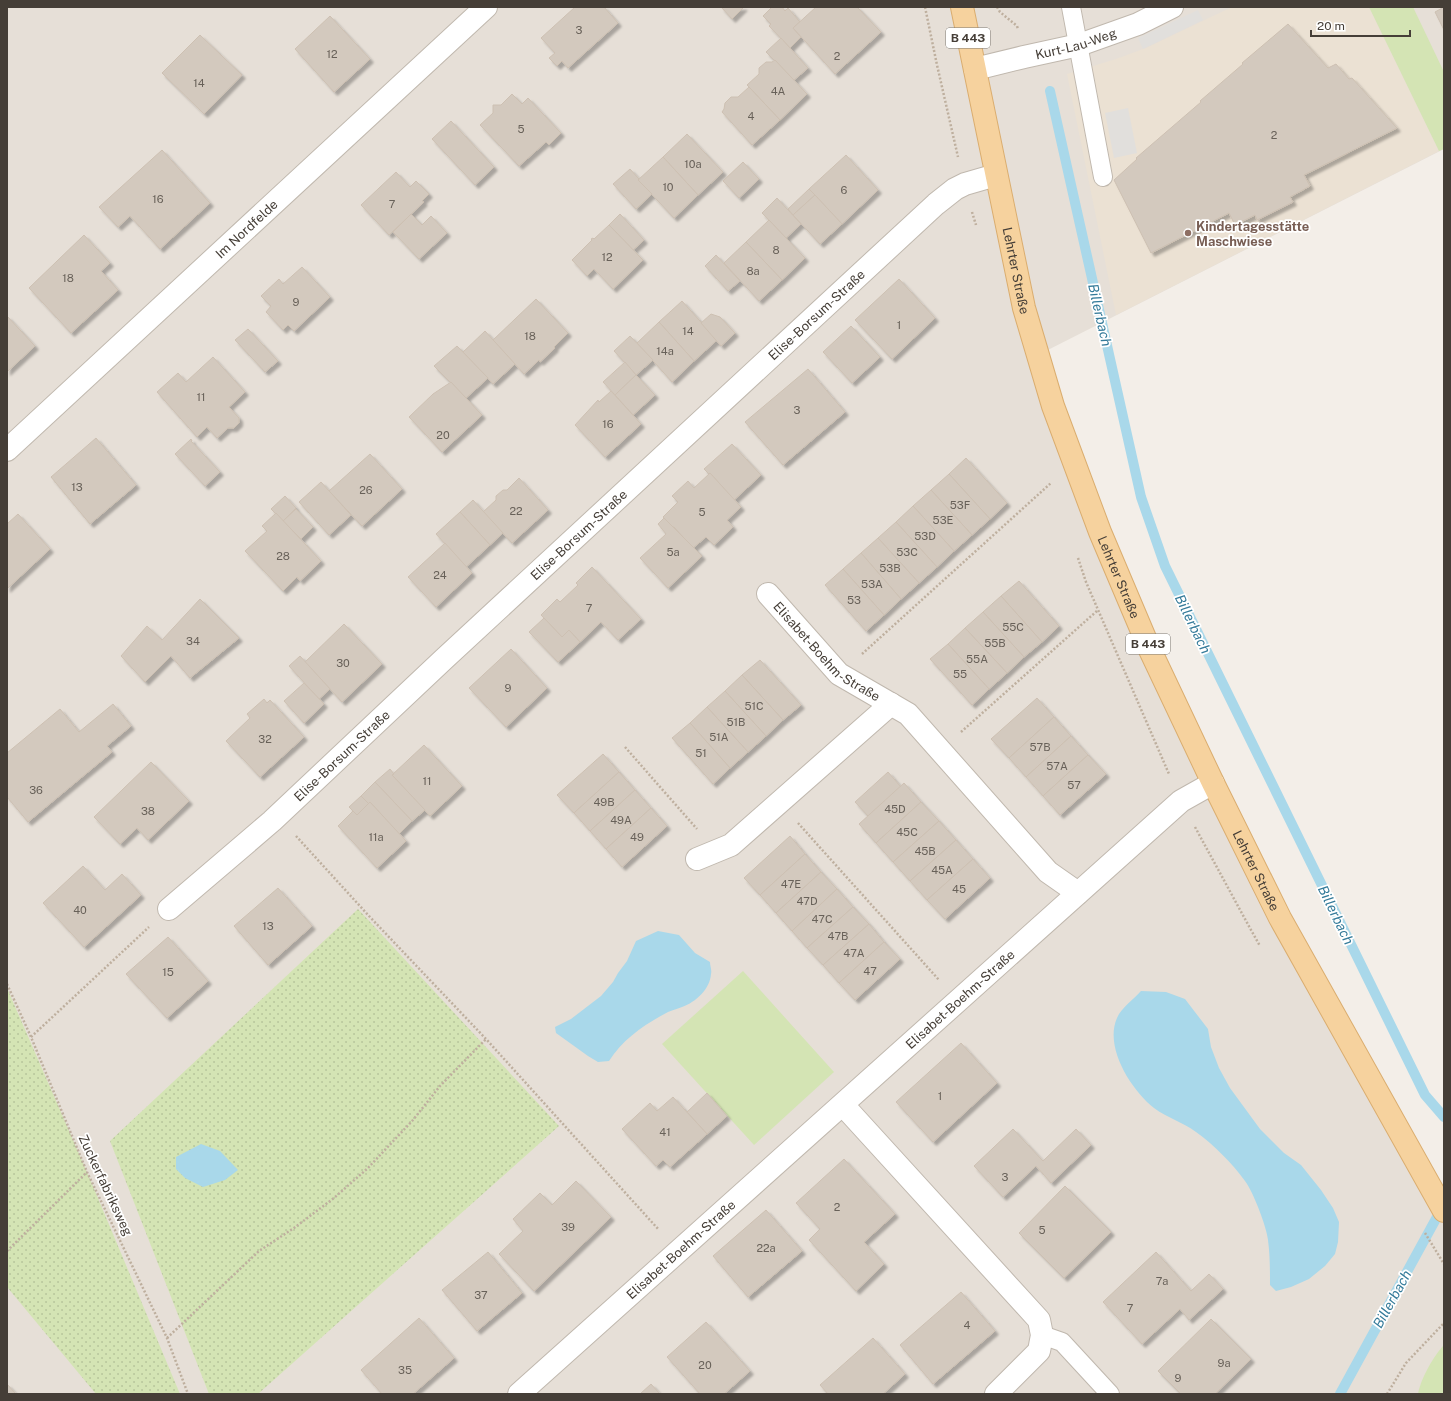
<svg xmlns="http://www.w3.org/2000/svg" width="1451" height="1401" viewBox="0 0 1451 1401" font-family="'Public Sans',sans-serif">
<defs>
<pattern id="park-dots" width="8" height="8" patternUnits="userSpaceOnUse"><rect width="8" height="8" fill="#d4e4b4"/><path d="M2 2h.1M6 6h.1" fill="none" stroke="#b7c59b" stroke-width="1.8" stroke-linecap="round"/></pattern>
<filter id="shadow"><feDropShadow dx="3.5" dy="3.5" stdDeviation="1" flood-color="#0004"/></filter>
</defs>
<rect width="100%" height="100%" fill="#f3eee8"/>
<polygon fill="#e6dfd7" points="7,7 1444,7 1444,149 1038,355 1213,783 1444,1210 1444,1394 7,1394"/>
<polygon fill="#ebe1d3" points="1232,7 1369,7 1439,151 1116,315 1067,74 1116,59 1146,48"/>
<g fill="#d4e4b4">
<polygon points="1369,7 1413,7 1444,72 1444,149 1439,151"/>
<polygon points="743,971 834,1072 754,1145 662,1044"/>
<path d="M 1444,1345 L 1444,1394 L 1418,1394 C 1420,1380 1434,1355 1444,1345 Z"/>
</g>
<g fill="url(#park-dots)">
<polygon points="358,909 559,1126 258,1394 209,1394 110,1141"/>
<polygon points="7,988 87,1172 180,1394 96,1394 7,1287"/>
</g>
<g fill="#e1dfdc">
<polygon points="1198,10 1203,20 1143,49 1138,38"/>
<polygon points="1128,108 1137,153 1114,158 1105,113"/>
</g>
<g fill="#a9d8ea">
<path d="M 658,931 L 679,935 L 695,953 L 710,962 C 710,966 712,970 711,974 C 710,989 696,1002 682,1007 C 678,1009 672,1010 668,1012 C 645,1024 623,1039 609,1061 L 598,1062 L 588,1056 L 556,1033 L 555,1027 L 571,1019 L 601,996 L 613,982 L 618,973 L 627,961 L 636,941 Z"/>
<path d="M 1141,991 L 1166,992 L 1185,999 L 1208,1029 L 1211,1047 L 1219,1068 L 1230,1088 L 1260,1129 L 1284,1153 L 1301,1165 L 1321,1190 L 1333,1208 L 1339,1222 L 1338,1242 L 1335,1254 L 1325,1266 L 1309,1279 L 1291,1287 L 1276,1291 L 1270,1285 C 1270,1270 1270,1255 1268,1240 C 1267,1228 1253,1191 1245,1181 C 1232,1163 1214,1145 1196,1132 C 1183,1122 1167,1118 1154,1108 C 1131,1090 1104,1047 1117,1018 C 1121,1008 1134,999 1141,991 Z"/>
<polygon points="201,1144 220,1151 238,1170 225,1180 203,1187 185,1178 176,1169 176,1157"/>
</g>
<g fill="none" stroke-linecap="round" stroke-linejoin="round">
<g stroke="#a9d8ea" stroke-width="10">
<polyline points="1050,91 1141,497 1165,566 1425,1095 1444,1117"/>
<polyline points="1340,1394 1443,1206"/>
</g>
</g>
<g fill="#d3c9be" stroke="#cdc0b2" filter="url(#shadow)">
<polygon points="575,7 604,7 618,23 568,68 562,61 557,66 549,58 555,53 541,38"/>
<polygon points="721,7 744,7 732,19"/>
<polygon points="772,7 782,7 785,11 788,8 800,22 793,28 801,37 790,48 769,26 771,24 763,16"/>
<polygon points="816,7 857,7 881,32 835,74 793,28"/>
<polygon points="1444,7 1444,30 1435,12"/>
<polygon points="330,16 370,59 334,92 295,49"/>
<polygon points="1288,24 1328,68 1336,64 1349,79 1352,78 1397,128 1304,175 1310,186 1290,197 1293,202 1257,220 1255,215 1235,225 1229,213 1151,253 1114,180 1137,159 1136,158 1201,102 1200,101 1243,64 1242,63"/>
<polygon points="200,35 242,75 204,114 162,73"/>
<polygon points="781,38 808,68 794,80 766,52"/>
<polygon points="775,60 807,94 780,120 749,87 747,85 759,74 759,68 766,62 772,62"/>
<polygon points="749,87 780,120 752,145 722,112 724,109 725,103 731,97 738,97"/>
<polygon points="512,94 522,104 528,98 561,133 549,145 546,142 519,166 480,125 493,113 493,105 501,105"/>
<polygon points="451,121 494,167 475,185 432,139"/>
<polygon points="687,134 723,172 698,195 663,157"/>
<polygon points="162,150 210,203 160,249 130,216 118,227 99,207"/>
<polygon points="846,155 878,190 842,224 809,189"/>
<polygon points="663,157 698,195 674,218 638,180"/>
<polygon points="743,162 759,179 739,198 723,181"/>
<polygon points="630,169 639,179 638,180 652,194 636,209 613,184"/>
<polygon points="396,172 410,187 416,181 429,194 422,201 424,202 389,235 361,205"/>
<polygon points="809,189 815,195 793,215 788,209"/>
<polygon points="815,195 842,224 820,244 793,215"/>
<polygon points="777,198 801,224 786,238 762,213"/>
<polygon points="411,214 422,225 431,216 447,233 419,259 393,232"/>
<polygon points="620,214 644,240 633,250 609,225"/>
<polygon points="769,220 805,258 782,280 746,242"/>
<polygon points="609,225 643,260 613,289 594,269 587,276 572,260 592,240 591,239 593,238 594,239"/>
<polygon points="84,235 110,263 101,271 118,290 71,333 29,288"/>
<polygon points="746,242 782,280 759,301 724,263"/>
<polygon points="716,255 740,281 728,291 705,266"/>
<polygon points="302,267 330,297 294,331 288,325 283,330 266,312 271,306 261,296 279,279 283,284"/>
<polygon points="899,279 935,318 892,359 855,320"/>
<polygon points="536,299 568,333 554,347 555,348 540,362 539,360 524,374 493,340"/>
<polygon points="682,301 717,340 694,361 659,322"/>
<polygon points="711,314 720,317 735,333 721,346 701,323"/>
<polygon points="7,316 35,346 7,372"/>
<polygon points="659,322 694,361 672,382 637,343"/>
<polygon points="851,326 880,357 852,383 823,352"/>
<polygon points="248,329 278,361 265,372 235,340"/>
<polygon points="485,331 515,364 493,384 463,352"/>
<polygon points="630,336 653,360 636,375 614,351"/>
<polygon points="457,346 488,378 466,398 434,366"/>
<polygon points="213,357 245,392 229,407 239,418 239,423 234,428 228,428 217,438 207,427 197,437 157,392 178,373 186,382"/>
<polygon points="625,362 636,375 615,395 603,382"/>
<polygon points="808,369 845,412 783,465 745,422"/>
<polygon points="636,375 655,395 633,415 615,395"/>
<polygon points="451,382 482,415 442,452 409,417 433,394"/>
<polygon points="611,391 641,424 605,457 575,425 598,400 599,402"/>
<polygon points="96,438 136,485 90,524 51,477"/>
<polygon points="191,439 192,441 191,441 220,472 205,486 175,454"/>
<polygon points="732,444 761,475 734,500 710,473 709,474 704,469"/>
<polygon points="370,454 402,489 362,526 329,491"/>
<polygon points="966,458 1007,503 990,519 949,474"/>
<polygon points="710,473 741,507 727,520 733,527 714,545 706,537 693,548 674,527 673,527 663,517 678,502 672,496 688,481 694,488"/>
<polygon points="949,474 990,519 972,535 931,490"/>
<polygon points="519,478 548,510 512,543 483,512 496,500 496,496 503,490 507,490"/>
<polygon points="321,482 351,515 329,535 299,502"/>
<polygon points="931,490 972,535 954,551 913,506"/>
<polygon points="285,496 296,508 283,521 271,509"/>
<polygon points="473,500 503,533 490,545 460,512"/>
<polygon points="913,506 954,551 937,567 896,522"/>
<polygon points="296,509 313,527 301,539 283,521"/>
<polygon points="460,512 490,545 466,567 436,534"/>
<polygon points="276,513 321,561 300,581 297,577 283,591 245,551 267,531 262,526"/>
<polygon points="18,514 50,549 7,589 7,524"/>
<polygon points="664,518 702,556 668,588 640,558 666,534 658,524"/>
<polygon points="896,522 937,567 919,583 878,538"/>
<polygon points="878,538 919,583 901,599 861,553"/>
<polygon points="445,543 472,573 436,607 408,577"/>
<polygon points="861,553 901,599 884,615 843,569"/>
<polygon points="592,567 641,619 618,640 601,622 580,642 569,630 562,637 541,615 557,599 560,602 578,585 576,583"/>
<polygon points="843,569 884,615 866,631 825,585"/>
<polygon points="1019,581 1059,626 1042,642 1001,596"/>
<polygon points="1001,596 1042,642 1024,657 983,612"/>
<polygon points="200,599 239,638 190,678 171,656 145,682 121,656 147,626 162,640"/>
<polygon points="983,612 1024,657 1007,673 965,628"/>
<polygon points="544,618 562,637 569,630 580,642 558,662 529,632"/>
<polygon points="344,624 382,664 342,702 305,662"/>
<polygon points="965,628 1007,673 989,689 948,644"/>
<polygon points="948,644 989,689 972,705 930,659"/>
<polygon points="511,649 547,688 506,727 469,688"/>
<polygon points="300,656 330,689 319,699 289,666"/>
<polygon points="760,660 801,705 783,720 742,675"/>
<polygon points="742,675 783,720 766,736 725,691"/>
<polygon points="304,683 324,704 304,723 284,701"/>
<polygon points="725,691 766,736 748,752 707,707"/>
<polygon points="1037,698 1054,717 1009,758 991,739"/>
<polygon points="264,699 267,703 270,700 304,737 260,777 226,741 250,718 247,714"/>
<polygon points="113,704 131,726 107,746 112,752 28,822 7,797 7,753 60,709 79,732"/>
<polygon points="707,707 748,752 730,768 690,723"/>
<polygon points="1054,717 1071,736 1026,777 1009,758"/>
<polygon points="690,723 730,768 713,784 672,738"/>
<polygon points="1071,736 1088,755 1043,796 1026,777"/>
<polygon points="424,745 462,786 430,816 392,775"/>
<polygon points="603,754 619,772 574,813 557,795"/>
<polygon points="1088,755 1106,774 1060,815 1043,796"/>
<polygon points="151,762 189,801 148,840 137,828 120,844 94,817"/>
<polygon points="390,769 394,774 392,775 425,810 412,821 375,782"/>
<polygon points="619,772 635,790 590,831 574,813"/>
<polygon points="888,772 901,787 868,816 855,802"/>
<polygon points="375,782 412,821 399,834 370,802 369,804 361,796"/>
<polygon points="904,783 921,802 876,843 859,824"/>
<polygon points="635,790 651,808 606,849 590,831"/>
<polygon points="361,796 369,804 357,815 349,807"/>
<polygon points="370,802 406,841 377,868 338,826 353,811 357,815"/>
<polygon points="921,802 939,821 893,862 876,843"/>
<polygon points="651,808 667,826 622,867 606,849"/>
<polygon points="939,821 956,840 910,881 893,862"/>
<polygon points="790,836 805,854 760,895 744,878"/>
<polygon points="956,840 973,859 927,900 910,881"/>
<polygon points="805,854 821,872 776,913 760,895"/>
<polygon points="973,859 990,878 945,919 927,900"/>
<polygon points="83,866 105,890 122,874 141,895 84,947 43,903"/>
<polygon points="821,872 837,889 792,931 776,913"/>
<polygon points="278,888 312,926 268,965 234,926"/>
<polygon points="837,889 853,907 807,948 792,931"/>
<polygon points="853,907 869,924 823,965 807,948"/>
<polygon points="869,924 884,942 839,983 823,965"/>
<polygon points="168,937 208,981 167,1018 126,974"/>
<polygon points="884,942 900,959 855,1000 839,983"/>
<polygon points="961,1043 997,1083 933,1142 896,1102"/>
<polygon points="707,1093 727,1116 707,1134 687,1112"/>
<polygon points="673,1097 707,1134 670,1167 663,1160 656,1166 622,1129 650,1103 657,1111"/>
<polygon points="1013,1129 1043,1161 1076,1129 1091,1145 1051,1183 1036,1166 1003,1197 974,1166"/>
<polygon points="844,1159 895,1214 864,1242 884,1264 856,1291 809,1240 820,1229 796,1203"/>
<polygon points="576,1181 611,1217 534,1291 499,1254 523,1231 513,1219 540,1193 552,1205"/>
<polygon points="1065,1186 1111,1232 1064,1278 1019,1233"/>
<polygon points="766,1210 802,1251 748,1297 713,1256"/>
<polygon points="488,1252 522,1293 477,1331 442,1290"/>
<polygon points="1156,1252 1191,1291 1209,1274 1223,1289 1189,1320 1180,1309 1142,1344 1103,1302"/>
<polygon points="961,1292 995,1331 933,1384 900,1345"/>
<polygon points="419,1318 454,1358 413,1394 382,1394 361,1370"/>
<polygon points="1211,1319 1251,1359 1215,1394 1181,1394 1158,1371"/>
<polygon points="706,1322 750,1371 724,1394 700,1394 667,1357"/>
<polygon points="873,1338 905,1374 883,1394 828,1394 820,1385"/>
<polygon points="7,1384 16,1394 7,1394"/>
<polygon points="651,1384 660,1394 640,1394"/>
</g>
<g fill="none" stroke-linecap="round" stroke-linejoin="round">
<g stroke="#c0b8ae" stroke-width="20">
<g id="lane">
<polyline points="1071,7 1103,177"/>
<polyline points="1042,1335 1062,1342 1110,1394"/>
</g>
</g>
<g stroke="#c0b8ae" stroke-width="24">
<g id="street">
<path id="s1" d="M 975,69 L 1024,57 L 1079,45 L 1138,24 L 1172,7"/>
<path id="s2" d="M 7,450 L 486,7"/>
<path id="s3" d="M 768,594 L 839,674 L 908,714 L 1048,872 L 1078,893"/>
<polyline points="697,859 731,845 891,704"/>
<path id="s4" d="M 169,909 L 272,821 L 444,659 L 936,204 L 955,189 L 965,184 L 996,175"/>
<polyline points="843,1105 1039,1320 1042,1335 1039,1351 996,1394"/>
<path id="s5" d="M 519,1394 L 1181,801 L 1213,783"/>
</g>
</g>
<g stroke="#daad6f" stroke-width="24">
<g id="primary">
<path id="s6" d="M 962,7 L 1024,308 L 1053,406 L 1100,532 L 1150,650 L 1213,783 L 1280,918 L 1444,1211"/>
</g>
</g>
<g stroke="#beaf9e" stroke-width="2.5" stroke-dasharray="2 2" stroke-linecap="butt">
<polyline points="925,7 937,65 958,157"/>
<polyline points="997,7 1000,12 1017,26 1018,29"/>
<polyline points="972,212 976,225"/>
<polyline points="1078,558 1086,582 1169,774"/>
<polyline points="862,654 1051,483"/>
<polyline points="961,732 1098,610"/>
<polyline points="625,747 697,829"/>
<polyline points="798,823 939,980"/>
<polyline points="1195,827 1251,930 1260,946"/>
<polyline points="296,836 369,916 486,1039 659,1230"/>
<polyline points="7,984 31,1037 87,1172 167,1338 188,1394"/>
<polyline points="31,1037 149,927"/>
<polyline points="1425,1233 1444,1264"/>
<polyline points="7,1251 87,1172"/>
<polyline points="167,1338 259,1251 294,1228 334,1198 368,1168 413,1120 440,1086 486,1039"/>
<polyline points="1387,1394 1406,1363 1444,1323"/>
</g>
<use href="#lane" stroke="#fff" stroke-width="18"/>
<use href="#street" stroke="#fff" stroke-width="22"/>
<use href="#primary" stroke="#f6d29e" stroke-width="22"/>
</g>
<circle fill="#8d6e63" stroke="#fff" stroke-width="1.5" cx="1188" cy="233" r="4"/>
<g text-anchor="middle" stroke-width="3.5" stroke-linejoin="round" paint-order="stroke">
<g font-size="11" fill="#686159">
<text x="579" y="34">3</text>
<text x="332" y="58">12</text>
<text x="837" y="60">2</text>
<text x="199" y="87">14</text>
<text x="778" y="95">4A</text>
<text x="751" y="120">4</text>
<text x="521" y="133">5</text>
<text x="1274" y="139">2</text>
<text x="693" y="168">10a</text>
<text x="668" y="191">10</text>
<text x="844" y="194">6</text>
<text x="158" y="203">16</text>
<text x="392" y="208">7</text>
<text x="776" y="254">8</text>
<text x="607" y="261">12</text>
<text x="753" y="275">8a</text>
<text x="68" y="282">18</text>
<text x="296" y="306">9</text>
<text x="899" y="329">1</text>
<text x="688" y="335">14</text>
<text x="530" y="340">18</text>
<text x="665" y="355">14a</text>
<text x="201" y="401">11</text>
<text x="797" y="414">3</text>
<text x="608" y="428">16</text>
<text x="443" y="439">20</text>
<text x="77" y="491">13</text>
<text x="366" y="494">26</text>
<text x="960" y="509">53F</text>
<text x="516" y="515">22</text>
<text x="702" y="516">5</text>
<text x="943" y="524">53E</text>
<text x="925" y="540">53D</text>
<text x="673" y="556">5a</text>
<text x="907" y="556">53C</text>
<text x="283" y="560">28</text>
<text x="890" y="572">53B</text>
<text x="440" y="579">24</text>
<text x="872" y="588">53A</text>
<text x="854" y="604">53</text>
<text x="589" y="612">7</text>
<text x="1013" y="631">55C</text>
<text x="193" y="645">34</text>
<text x="995" y="647">55B</text>
<text x="977" y="663">55A</text>
<text x="343" y="667">30</text>
<text x="960" y="678">55</text>
<text x="508" y="692">9</text>
<text x="754" y="710">51C</text>
<text x="736" y="726">51B</text>
<text x="719" y="741">51A</text>
<text x="265" y="743">32</text>
<text x="1040" y="751">57B</text>
<text x="701" y="757">51</text>
<text x="1057" y="770">57A</text>
<text x="427" y="785">11</text>
<text x="1074" y="789">57</text>
<text x="36" y="794">36</text>
<text x="604" y="806">49B</text>
<text x="895" y="813">45D</text>
<text x="148" y="815">38</text>
<text x="621" y="824">49A</text>
<text x="907" y="836">45C</text>
<text x="376" y="841">11a</text>
<text x="637" y="841">49</text>
<text x="925" y="855">45B</text>
<text x="942" y="874">45A</text>
<text x="791" y="888">47E</text>
<text x="959" y="893">45</text>
<text x="807" y="905">47D</text>
<text x="80" y="914">40</text>
<text x="822" y="923">47C</text>
<text x="268" y="930">13</text>
<text x="838" y="940">47B</text>
<text x="854" y="957">47A</text>
<text x="870" y="975">47</text>
<text x="168" y="976">15</text>
<text x="940" y="1100">1</text>
<text x="665" y="1136">41</text>
<text x="1005" y="1181">3</text>
<text x="837" y="1211">2</text>
<text x="568" y="1231">39</text>
<text x="1042" y="1234">5</text>
<text x="766" y="1252">22a</text>
<text x="1162" y="1285">7a</text>
<text x="481" y="1299">37</text>
<text x="1130" y="1312">7</text>
<text x="967" y="1329">4</text>
<text x="1224" y="1367">9a</text>
<text x="705" y="1369">20</text>
<text x="405" y="1374">35</text>
<text x="1178" y="1382">9</text>
</g>
<g fill="#fff" stroke="#7d7873" stroke-width="1">
<rect x="946" y="28" width="44" height="20" rx="3"/>
<rect x="1126" y="634" width="44" height="20" rx="3"/>
</g>
<g font-size="12" font-weight="bold" fill="#453e37">
<text x="968" y="42">B 443</text>
<text x="1148" y="648">B 443</text>
</g>
<g font-size="13" fill="#453e37" stroke="#fff">
<text dy="5" stroke="none"><textPath href="#s1" startOffset="104">Kurt-Lau-Weg</textPath></text>
<text dy="5" stroke="none"><textPath href="#s2" startOffset="326">Im Nordfelde</textPath></text>
<text dy="5" stroke="none"><textPath href="#s6" startOffset="269">Lehrter Straße</textPath></text>
<text dy="5" stroke="none"><textPath href="#s4" startOffset="879">Elise-Borsum-Straße</textPath></text>
<text dy="5" stroke="none"><textPath href="#s4" startOffset="555">Elise-Borsum-Straße</textPath></text>
<text dy="5" stroke="none"><textPath href="#s6" startOffset="593">Lehrter Straße</textPath></text>
<text dy="5" stroke="none"><textPath href="#s3" startOffset="83">Elisabet-Boehm-Straße</textPath></text>
<text dy="5" stroke="none"><textPath href="#s4" startOffset="231">Elise-Borsum-Straße</textPath></text>
<text dy="5" stroke="none"><textPath href="#s6" startOffset="917">Lehrter Straße</textPath></text>
<text dy="5" stroke="none"><textPath href="#s5" startOffset="592">Elisabet-Boehm-Straße</textPath></text>
<text transform="translate(106 1185) rotate(65)" y="5">Zuckerfabriksweg</text>
<text dy="5" stroke="none"><textPath href="#s5" startOffset="217">Elisabet-Boehm-Straße</textPath></text>
</g>
<g font-size="13" font-weight="bold" fill="#785e54" stroke="#fff" text-anchor="start">
<text x="1196" y="231">Kindertagesstätte<tspan x="1196" dy="15">Maschwiese</tspan></text>
</g>
<g font-size="14" font-style="italic" fill="#357b9a" stroke="#fff">
<text transform="translate(1100 315) rotate(77)" y="5">Billerbach</text>
<text transform="translate(1193 624) rotate(64)" y="5">Billerbach</text>
<text transform="translate(1336 915) rotate(64)" y="5">Billerbach</text>
<text transform="translate(1392 1299) rotate(-61)" y="5">Billerbach</text>
</g>
</g>
<rect width="1451" height="1401" fill="none" stroke="#453e37" stroke-width="16"/>
<path d="M1311 30v6h99v-6" fill="none" stroke="#453e37" stroke-width="2"/>
<text x="1317" y="30" font-size="12" fill="#453e37" stroke="#ffffff" stroke-width="3" paint-order="stroke">20 m</text>
</svg>
